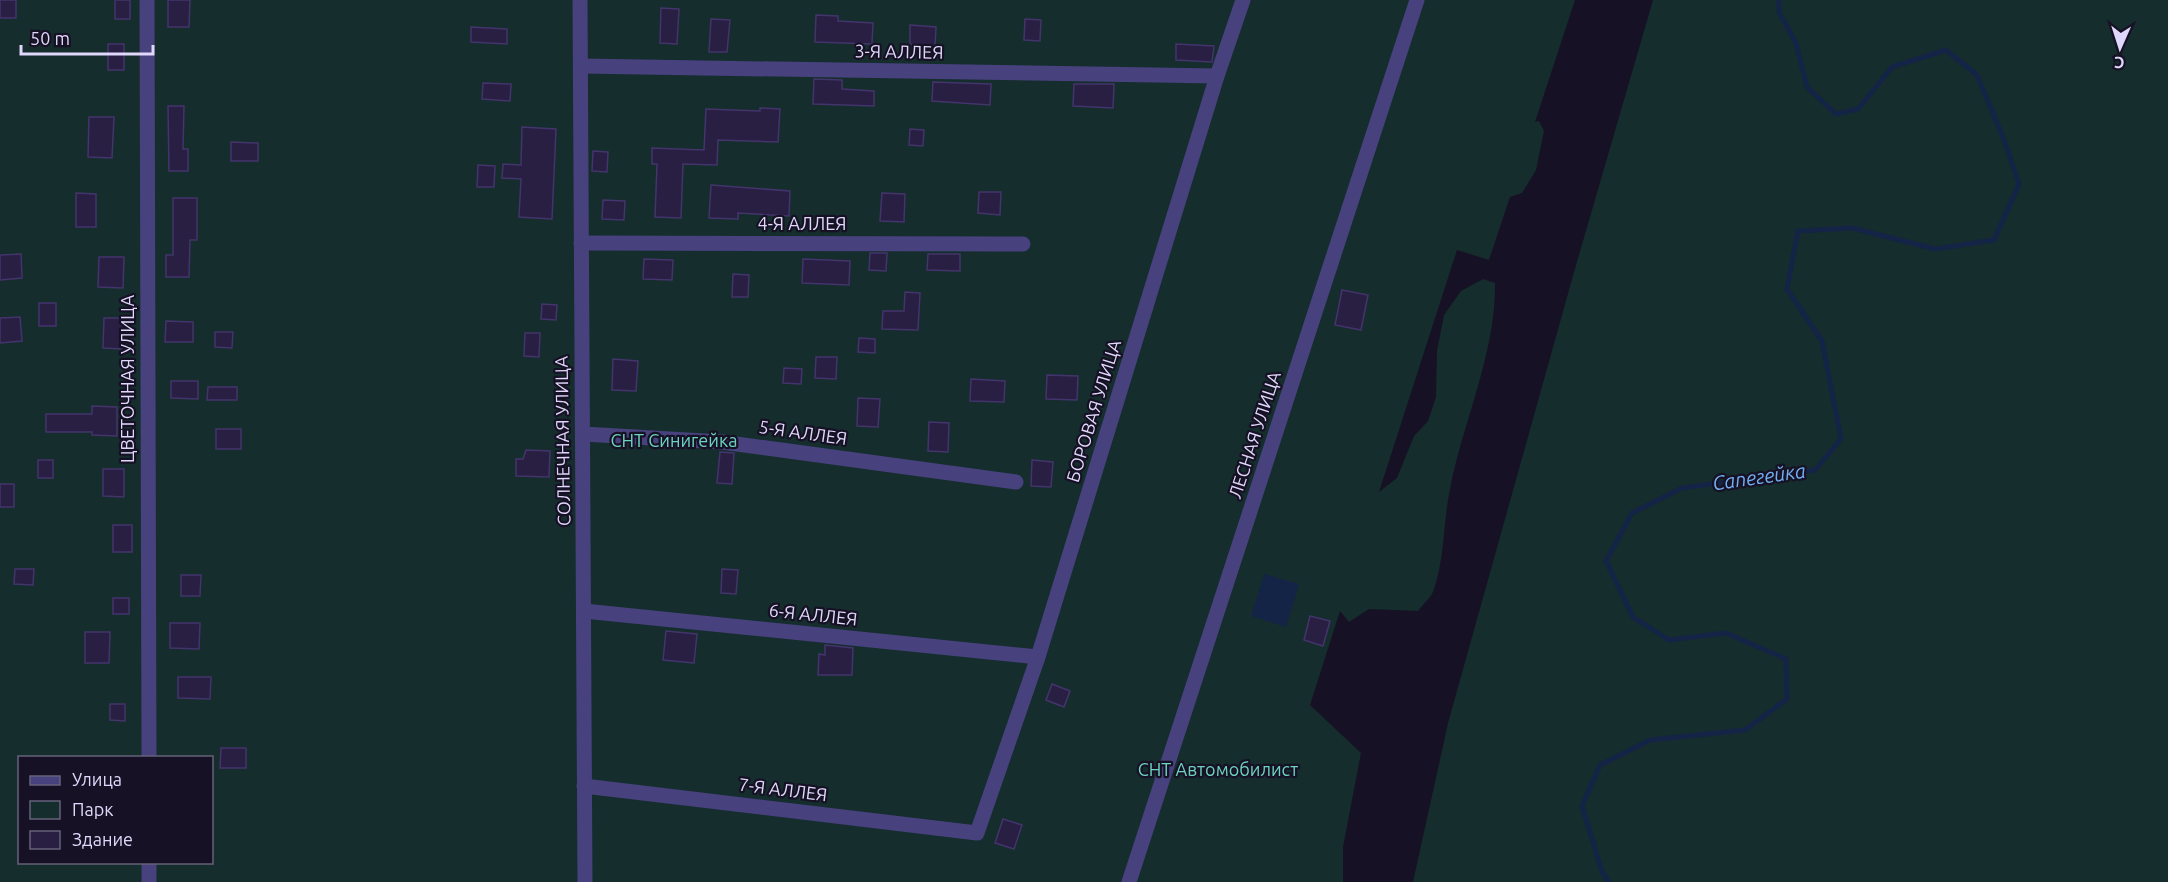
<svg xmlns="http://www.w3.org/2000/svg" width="2168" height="882" viewBox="0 0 2168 882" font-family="Ubuntu,sans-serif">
<rect width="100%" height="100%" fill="#161124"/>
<g fill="#152d2d" fill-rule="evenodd">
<path d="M 0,0 L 1575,0 L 1535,122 L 1539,121 L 1544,131 L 1536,170 L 1522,193 L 1510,197 L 1489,260 L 1457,250 L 1379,492 L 1397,478 L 1414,436 L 1428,421 L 1436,397 L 1437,351 L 1444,315 L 1461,291 L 1483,279 L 1495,283 C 1496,353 1463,422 1450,489 C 1443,522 1445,557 1434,589 C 1432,597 1423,604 1418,611 L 1369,609 L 1349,622 L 1340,611 L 1310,705 L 1361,753 L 1343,847 L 1343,882 L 0,882 ZM 20,758 L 212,758 L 212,862 L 20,862 Z"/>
<polygon points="1653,0 2168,0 2168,882 1413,882 1448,723 1574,272"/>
</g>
<polygon fill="#142446" points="1264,574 1299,584 1286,627 1251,616"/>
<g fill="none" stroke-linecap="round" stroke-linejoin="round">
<polyline stroke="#142446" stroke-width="5" points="1609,882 1602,872 1582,806 1600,765 1650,740 1745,730 1787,699 1786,659 1726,633 1669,640 1633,617 1606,561 1632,513 1682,488 1815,470 1841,439 1822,341 1787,289 1798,231 1852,228 1935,249 1994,240 2019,184 2004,140 1977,75 1946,50 1892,67 1858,109 1836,114 1807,87 1796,43 1779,12 1779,0"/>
</g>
<g fill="#291f43" stroke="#43346c" stroke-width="1.5">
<rect x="0" y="0" width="16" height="18"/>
<rect x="115" y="0" width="15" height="19"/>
<polygon points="168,0 190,0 189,27 168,27"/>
<polygon points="661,8 679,9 677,44 660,43"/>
<polygon points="816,15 838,16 838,21 873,23 872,44 815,42"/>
<polygon points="711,19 730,20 727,52 709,52"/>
<polygon points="1025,19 1041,20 1040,41 1024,40"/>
<polygon points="910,25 936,27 935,46 910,44"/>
<polygon points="471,27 507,29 507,44 471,42"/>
<rect x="108" y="44" width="16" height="26"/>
<polygon points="1176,44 1214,46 1212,62 1176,60"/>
<polygon points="814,79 842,80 842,89 874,91 874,106 813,104"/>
<polygon points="933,82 991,84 990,105 932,101"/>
<polygon points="483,83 511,84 510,101 482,99"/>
<polygon points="1074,84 1114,84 1113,108 1073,106"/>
<polygon points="168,106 184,106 183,149 188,149 188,171 169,171"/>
<polygon points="760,108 780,109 778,142 718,140 717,165 683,164 681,218 655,217 657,164 652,164 652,148 704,150 706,109 760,111"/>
<polygon points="89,117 114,117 112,158 88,157"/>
<polygon points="522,127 556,129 552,219 519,217 521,179 502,178 503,164 521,165"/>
<polygon points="910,129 924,130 923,146 909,145"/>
<polygon points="231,142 258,143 258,161 231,161"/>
<polygon points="593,151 608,152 607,172 592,171"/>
<polygon points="478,165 495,166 494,187 477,187"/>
<polygon points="711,185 790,191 789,216 738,213 738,219 709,218"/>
<polygon points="979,192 1001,192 1000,215 978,213"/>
<polygon points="76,193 96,194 96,227 76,227"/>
<polygon points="882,193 905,194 904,222 880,221"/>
<polygon points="173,198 197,198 197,240 190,240 189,277 166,277 166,255 173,255"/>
<polygon points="603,200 625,201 624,220 602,219"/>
<polygon points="870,253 887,253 886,271 869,270"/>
<polygon points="21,254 22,278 0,280 0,255"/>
<polygon points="928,254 960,254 960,271 927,270"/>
<polygon points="99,257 124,257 123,288 98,287"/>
<polygon points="644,259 673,260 672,280 643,279"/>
<polygon points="803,259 850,261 849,285 802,283"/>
<polygon points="733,274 749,275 748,297 732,297"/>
<polygon points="1342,290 1368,295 1361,330 1335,325"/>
<polygon points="905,292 920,293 918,330 882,329 883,311 904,311"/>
<rect x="39" y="303" width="17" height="23"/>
<polygon points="542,304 557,305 556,320 541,319"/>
<polygon points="20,317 22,341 0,343 0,318"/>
<polygon points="104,318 124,318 123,349 103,348"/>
<polygon points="166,321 193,322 193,342 165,342"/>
<polygon points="215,332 233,332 232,348 215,347"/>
<polygon points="525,333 540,333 539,357 524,356"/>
<polygon points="859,338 875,339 875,353 858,352"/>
<polygon points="816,357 837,357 836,379 815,378"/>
<polygon points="613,359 638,361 636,391 612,390"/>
<polygon points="784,368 802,369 801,384 783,383"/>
<polygon points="1047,375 1078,376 1077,400 1046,399"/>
<polygon points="971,379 1005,381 1004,402 970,401"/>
<polygon points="171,381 198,381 198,399 171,398"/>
<polygon points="208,387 237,387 237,400 207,400"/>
<polygon points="858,398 880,399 878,427 857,426"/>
<polygon points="92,406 117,407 117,436 92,435 92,432 46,432 46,414 92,414"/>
<polygon points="929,422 949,423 948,452 928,451"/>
<rect x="216" y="429" width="25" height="20"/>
<polygon points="526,450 550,451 549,477 516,476 516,459 523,459"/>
<polygon points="720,452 734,453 732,484 717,483"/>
<rect x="38" y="460" width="15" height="18"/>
<polygon points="1032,460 1053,462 1051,487 1031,486"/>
<polygon points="103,469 124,469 124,497 103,496"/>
<rect x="0" y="484" width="14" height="23"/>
<rect x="113" y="525" width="19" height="27"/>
<polygon points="15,569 34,569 33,585 14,584"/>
<polygon points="722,569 738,570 736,594 721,593"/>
<polygon points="181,575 201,575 200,596 181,596"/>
<rect x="113" y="598" width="16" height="16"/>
<polygon points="1310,616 1330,621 1323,646 1304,640"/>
<polygon points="170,623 200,623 199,649 170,648"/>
<polygon points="666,631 697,634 694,663 663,660"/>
<polygon points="85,632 110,632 109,663 85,663"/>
<polygon points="825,645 853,648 852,675 818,675 819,654 825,655"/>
<polygon points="178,677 211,677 210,699 178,698"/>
<polygon points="1052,684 1070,691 1064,707 1046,700"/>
<polygon points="110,704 125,704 125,721 110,720"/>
<polygon points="221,748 246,748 246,768 220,768"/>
<polygon points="1003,819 1022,825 1014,849 995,843"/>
</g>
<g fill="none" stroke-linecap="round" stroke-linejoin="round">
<g stroke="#47417e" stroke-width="15">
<polyline points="147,0 149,758"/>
<polyline points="580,0 585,882"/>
<polyline points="581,66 1217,76"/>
<polyline points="581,243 1023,244"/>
<polyline points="583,434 722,442 1016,482"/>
<polyline points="584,611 1038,657"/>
<polyline points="584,786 977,833 1038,657 1217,76 1243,0"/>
<polyline points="149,862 149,882"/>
<polyline points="1129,882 1417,0"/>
</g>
</g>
<g text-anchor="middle" stroke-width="4.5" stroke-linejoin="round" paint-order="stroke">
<g font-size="18" fill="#dfd8fb" stroke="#161124">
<text transform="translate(899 52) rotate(1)" y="6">3-Я АЛЛЕЯ</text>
<text x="802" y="230">4-Я АЛЛЕЯ</text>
<text transform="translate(128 379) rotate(-90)" y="6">ЦВЕТОЧНАЯ УЛИЦА</text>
<text transform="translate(1094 411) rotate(-73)" y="6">БОРОВАЯ УЛИЦА</text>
<text transform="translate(803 433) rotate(8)" y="6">5-Я АЛЛЕЯ</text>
<text transform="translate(1255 435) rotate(-72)" y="6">ЛЕСНАЯ УЛИЦА</text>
<text transform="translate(563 441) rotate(-91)" y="6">СОЛНЕЧНАЯ УЛИЦА</text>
<text transform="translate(813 615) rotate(6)" y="6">6-Я АЛЛЕЯ</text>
<text transform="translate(783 790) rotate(7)" y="6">7-Я АЛЛЕЯ</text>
</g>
<g font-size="18" fill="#6cd3c0" stroke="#161124">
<text x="674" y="447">СНТ Синигейка</text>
<text x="1218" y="776">СНТ Автомобилист</text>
</g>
<g font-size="20" font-style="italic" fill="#72aef0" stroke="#161124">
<text transform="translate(1759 477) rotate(-8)" y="7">Сапегейка</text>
</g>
</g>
<rect x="18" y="756" width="195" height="108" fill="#161124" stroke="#66617a" stroke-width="1.5"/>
<rect x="30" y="776" width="30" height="9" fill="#47417e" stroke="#66617a" stroke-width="1.5"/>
<text x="72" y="786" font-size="18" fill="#dfd8fb">Улица</text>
<rect x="30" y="801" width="30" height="18" fill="#152d2d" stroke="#66617a" stroke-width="1.5"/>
<text x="72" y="816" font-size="18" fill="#dfd8fb">Парк</text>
<rect x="30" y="831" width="30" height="18" fill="#291f43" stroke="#66617a" stroke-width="1.5"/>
<text x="72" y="846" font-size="18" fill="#dfd8fb">Здание</text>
<g transform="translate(2120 48) rotate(183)" stroke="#161124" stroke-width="4.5" paint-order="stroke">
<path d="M0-4.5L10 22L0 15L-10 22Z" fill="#dfd8fb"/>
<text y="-9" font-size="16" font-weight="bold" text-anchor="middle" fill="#dfd8fb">С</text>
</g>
<path d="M21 45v9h132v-9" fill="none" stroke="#dfd8fb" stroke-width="3"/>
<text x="30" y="45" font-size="18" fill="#dfd8fb" stroke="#161124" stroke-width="4.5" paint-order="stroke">50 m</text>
</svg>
